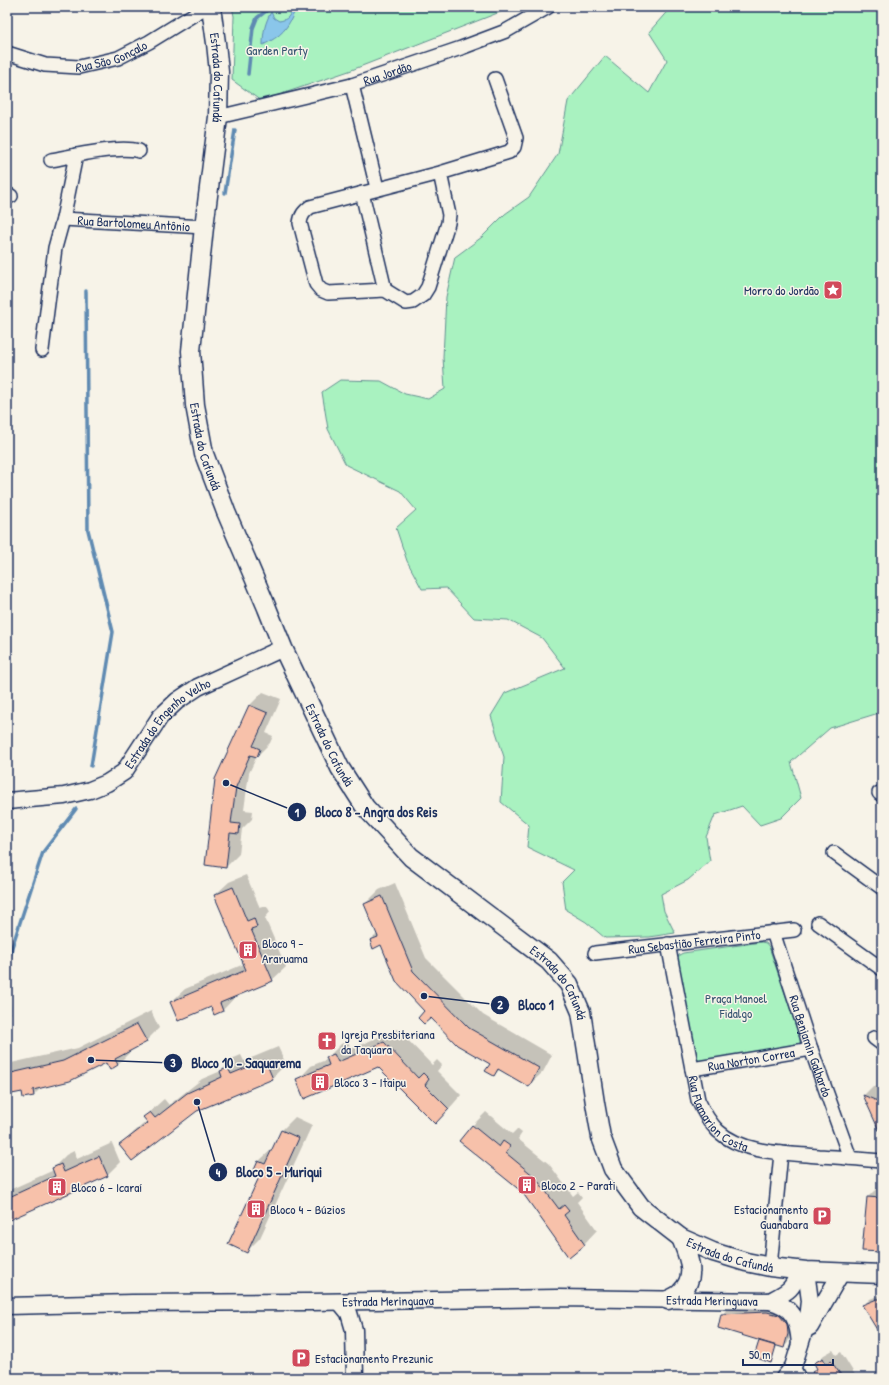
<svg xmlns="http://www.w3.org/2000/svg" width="889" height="1385" viewBox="0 0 889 1385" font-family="'Patrick Hand',sans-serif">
<rect width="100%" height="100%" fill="#f7f3e8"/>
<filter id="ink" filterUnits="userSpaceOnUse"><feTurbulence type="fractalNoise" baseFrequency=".025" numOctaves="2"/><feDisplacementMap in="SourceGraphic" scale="8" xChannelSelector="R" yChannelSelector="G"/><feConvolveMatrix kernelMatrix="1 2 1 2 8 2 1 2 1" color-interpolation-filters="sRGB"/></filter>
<g filter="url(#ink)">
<g fill="#a9f2c0" stroke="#62908f">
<polygon points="232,7 513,7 349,71 261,101 232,80 234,16"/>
<polygon points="671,7 882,7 882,712 830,728 791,762 801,798 781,818 760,825 742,806 715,815 706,837 710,861 688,880 661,894 664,911 675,933 649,937 605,938 586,922 566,910 562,882 574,870 527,847 529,825 501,802 504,757 491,716 505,693 565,668 542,638 508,620 474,618 446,588 422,589 407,561 396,528 416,510 400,491 346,465 328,429 322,392 340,380 381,381 405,394 428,399 445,389 443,357 446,297 455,257 482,237 505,214 529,197 558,154 568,101 605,56 649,93 667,60 649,32"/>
<polygon points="761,942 766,943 769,947 800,1037 800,1043 794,1048 697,1063 677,960 679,955 683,953"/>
</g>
<path fill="#8ac6ea" stroke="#5e8ab2" d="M 290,7 L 294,7 L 295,10 C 288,29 281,36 263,45 C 263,32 265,23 271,12 L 274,18 L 279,21 C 287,20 292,16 290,7 Z"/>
<g fill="#0003">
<polygon points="263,692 281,699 266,733 273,736 270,743 257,756 249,773 244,810 253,811 252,819 242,829 239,854 226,867 206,864 250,705"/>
<polygon points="246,875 260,908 267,906 270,912 265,918 286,967 272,980 236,996 223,1010 211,1006 171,1002 185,989 244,964 215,895 229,882"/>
<polygon points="395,883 426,958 483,1015 552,1055 543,1072 529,1085 500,1069 494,1075 491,1063 426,1011 382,944 371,940 377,934 365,904 379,890"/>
<polygon points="151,1011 159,1028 146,1041 130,1049 131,1051 118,1064 110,1068 106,1061 42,1087 34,1095 22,1091 7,1094 7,1064 78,1048"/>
<polygon points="397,1029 432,1065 437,1060 442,1065 437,1071 461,1095 448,1110 378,1065 298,1080 311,1066 328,1059 327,1058 341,1044 348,1041 351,1049"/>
<polygon points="278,1047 286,1064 272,1078 197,1110 121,1145 134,1132 147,1121 144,1117 164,1099 169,1105 202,1079 221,1071 234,1058 241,1055 244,1061"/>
<polygon points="873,1086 882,1090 882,1135 864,1095"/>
<polygon points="486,1112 512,1134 517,1129 522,1133 518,1139 549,1164 573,1196 578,1192 582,1197 577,1202 597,1230 584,1244 523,1192 472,1126"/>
<polygon points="295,1117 312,1125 260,1238 247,1251 262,1172 256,1169 259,1161 273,1148 282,1130"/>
<polygon points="112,1143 120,1162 107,1175 7,1220 7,1191 54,1170 53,1168 66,1155 74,1151 77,1159"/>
<polygon points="877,1188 882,1189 882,1251 868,1197"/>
<polygon points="882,1294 882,1336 864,1305 870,1299"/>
<polygon points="772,1308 783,1311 792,1329 788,1343 783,1347 777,1345 770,1361 760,1341 761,1340 722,1315 726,1310"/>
<polygon points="833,1350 836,1355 841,1352 857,1378 817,1378 813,1372 818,1368 815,1364 824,1355"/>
</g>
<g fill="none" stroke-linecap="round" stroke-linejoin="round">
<g stroke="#5e8ab2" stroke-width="3.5">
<polyline points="248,74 253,28 257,18 271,7"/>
<polyline points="225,193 235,130"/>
<polyline points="86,291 88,530 113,632 91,766"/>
<polyline points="7,972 12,947 43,852 76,809"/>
<polyline points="7,990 9,1010 7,1016"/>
</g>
</g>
<g fill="#f7c1aa" stroke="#1b2f5e">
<polygon points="249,705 268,713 253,746 260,749 257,757 250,755 236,787 231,823 240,824 239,834 230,833 226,868 205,865 215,779"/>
<polygon points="233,887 247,921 254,918 257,927 251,929 273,981 220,1003 223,1011 214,1015 211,1007 178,1021 170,1002 246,970 214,895"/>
<polygon points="382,896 413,971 469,1028 539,1068 529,1087 498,1069 494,1076 485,1071 490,1064 457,1045 431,1018 424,1024 418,1018 424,1011 396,981 381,945 373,949 370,940 378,937 364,904"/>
<polygon points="137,1024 147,1042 115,1059 118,1065 110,1070 106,1063 70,1081 33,1090 34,1096 23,1098 22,1092 7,1095 7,1074 63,1061"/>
<polygon points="384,1042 418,1078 423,1073 429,1079 425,1085 449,1109 435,1124 378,1067 304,1099 296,1079 329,1065 326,1057 334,1054 338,1062"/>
<polygon points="265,1060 273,1079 197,1111 132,1161 119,1145 148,1123 143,1117 150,1112 155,1118 187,1093 222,1077 220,1071 228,1068 231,1074"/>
<polygon points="863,1095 882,1103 882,1137"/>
<polygon points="472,1125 499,1147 503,1141 510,1146 506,1153 535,1177 559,1209 564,1205 569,1211 564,1215 585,1245 569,1258 522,1192 459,1141"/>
<polygon points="281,1130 299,1138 247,1253 228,1244 261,1173 254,1170 258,1161 265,1164"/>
<polygon points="99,1156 108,1176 7,1221 7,1198 55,1176 52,1168 61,1164 64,1172"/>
<polygon points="882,1188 882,1252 862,1251 867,1197 881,1198"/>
<polygon points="877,1299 882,1299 882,1338 862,1305"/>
<polygon points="767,1312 779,1315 787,1324 788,1334 784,1348 718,1328 721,1314"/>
<polygon points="759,1341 776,1346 771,1363 754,1357"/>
<polygon points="823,1358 826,1364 831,1361 843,1378 816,1378 812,1372 817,1369 814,1363"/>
</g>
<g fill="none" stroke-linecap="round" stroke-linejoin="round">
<g stroke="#1b2f5e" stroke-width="16">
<g id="minor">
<path id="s1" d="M 7,53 L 45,65 L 79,67 L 118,58 L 149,42 L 206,7"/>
<polyline points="352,85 377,188"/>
<path id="s2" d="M 218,117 L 352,85 L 461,48 L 506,31 L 548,7"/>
<path d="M 51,160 C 72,156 119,145 139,151"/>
<path d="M 440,173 L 449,215 L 448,223 L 428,287 L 423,295 L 413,302 L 406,303 L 385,290 L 328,293 L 321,290 L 316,284 L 300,223 C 301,215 304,212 310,207 L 440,173 L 509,152 L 514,147 L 516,138 L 495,79"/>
<polyline points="362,193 385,290"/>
<polyline points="7,194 11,196"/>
<path id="s3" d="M 63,219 L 204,227"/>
<polyline points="42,350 55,248 63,219 76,155"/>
<polyline points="879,793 882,795"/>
<polyline points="834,853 882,888"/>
<polyline points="818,923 882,969"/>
<path id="s4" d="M 773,932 L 811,1049 L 850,1158"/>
<path id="s5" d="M 668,944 L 698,1100 C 703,1111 709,1122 718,1131 C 743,1154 786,1153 818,1156 C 839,1157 859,1159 880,1161"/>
<path id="s6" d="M 595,953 L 794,930"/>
<polyline points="874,1038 882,1044"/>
<path id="s7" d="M 692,1069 L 811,1049"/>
<polyline points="770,1267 781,1153"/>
<polyline points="793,1367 799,1378"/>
</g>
</g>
<g stroke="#1b2f5e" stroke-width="19">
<g id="tertiary">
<path id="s8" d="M 7,801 L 64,796 L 90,790 L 107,783 L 124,772 L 160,717 L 177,701 L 198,687 L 283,648"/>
<path d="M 770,1301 C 789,1291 792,1290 800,1270"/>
<polyline points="340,1302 349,1313 354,1330 355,1378"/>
<path id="s9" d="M 7,1306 L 132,1303 L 310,1302 L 557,1298 L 770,1301 C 794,1307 798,1320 800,1344"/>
<polyline points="810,1327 841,1273"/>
<polyline points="784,1378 793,1367 808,1319 810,1301 806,1271"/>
</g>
</g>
<g stroke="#1b2f5e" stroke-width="21">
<g id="secondary">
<path id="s10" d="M 211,7 L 216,43 L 219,72 L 218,117 L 204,227 L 191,351 L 195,405 L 204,454 L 226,512 L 267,608 L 283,648 L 340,768 L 365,807 L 411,857 L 549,961 L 569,984 L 581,1012 L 595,1103 L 601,1137 L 613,1169 L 641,1207 L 681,1238 L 713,1252 L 746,1262 L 770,1267 L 806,1271 L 882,1274"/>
<path d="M 668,1300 C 672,1298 678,1296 681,1292 C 698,1276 688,1256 681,1238"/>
</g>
</g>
<use href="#minor" stroke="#f7f3e8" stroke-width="13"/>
<use href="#tertiary" stroke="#f7f3e8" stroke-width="16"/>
<use href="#secondary" stroke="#f7f3e8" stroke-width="18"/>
</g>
</g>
<defs>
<g id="sight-square" transform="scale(1)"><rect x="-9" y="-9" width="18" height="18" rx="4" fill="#d1495b" stroke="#f7f3e8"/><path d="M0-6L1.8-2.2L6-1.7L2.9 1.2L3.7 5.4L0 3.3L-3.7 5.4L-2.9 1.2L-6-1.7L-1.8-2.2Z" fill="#fff"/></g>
<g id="building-square" transform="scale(1)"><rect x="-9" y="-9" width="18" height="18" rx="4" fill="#d1495b" stroke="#f7f3e8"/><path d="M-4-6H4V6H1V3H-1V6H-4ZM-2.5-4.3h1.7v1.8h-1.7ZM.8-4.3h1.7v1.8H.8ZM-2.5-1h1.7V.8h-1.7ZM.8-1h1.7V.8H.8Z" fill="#fff"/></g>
<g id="church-square" transform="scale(1)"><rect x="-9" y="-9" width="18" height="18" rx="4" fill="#d1495b" stroke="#f7f3e8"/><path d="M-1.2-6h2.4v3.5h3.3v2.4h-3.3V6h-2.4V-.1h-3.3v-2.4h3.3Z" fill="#fff"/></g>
<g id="parking-square" transform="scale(1)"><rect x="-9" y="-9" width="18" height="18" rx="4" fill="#d1495b" stroke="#f7f3e8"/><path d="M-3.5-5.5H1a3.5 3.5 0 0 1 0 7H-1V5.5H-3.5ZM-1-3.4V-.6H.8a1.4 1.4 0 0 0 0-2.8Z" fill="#fff"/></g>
</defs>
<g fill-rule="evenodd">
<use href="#sight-square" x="833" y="290"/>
<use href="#building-square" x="248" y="950"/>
<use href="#church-square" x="327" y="1041"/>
<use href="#building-square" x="320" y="1082"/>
<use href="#building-square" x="527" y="1185"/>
<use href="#building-square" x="57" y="1187"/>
<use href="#building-square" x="256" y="1209"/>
<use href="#parking-square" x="822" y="1216"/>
<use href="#parking-square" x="301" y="1358"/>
</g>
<g text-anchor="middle" stroke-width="3" stroke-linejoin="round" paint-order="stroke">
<g font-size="13" fill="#375672" stroke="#f7f3e8">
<text x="277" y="55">Garden Party</text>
<text x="736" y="1003">Praça Manoel<tspan x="736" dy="15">Fidalgo</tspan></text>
</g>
<g font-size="13" fill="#1b2f5e" stroke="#f7f3e8">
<text dy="5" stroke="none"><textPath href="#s1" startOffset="108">Rua São Gonçalo</textPath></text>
<text dy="5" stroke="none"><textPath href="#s2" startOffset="175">Rua Jordão</textPath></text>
<text dy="5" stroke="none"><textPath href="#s10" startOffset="71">Estrada do Cafundá</textPath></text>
<text dy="5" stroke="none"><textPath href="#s3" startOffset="71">Rua Bartolomeu Antônio</textPath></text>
<text dy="5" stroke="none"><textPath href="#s10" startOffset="443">Estrada do Cafundá</textPath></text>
<text dy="5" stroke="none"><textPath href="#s8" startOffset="189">Estrada do Engenho Velho</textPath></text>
<text dy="5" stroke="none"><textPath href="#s10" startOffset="767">Estrada do Cafundá</textPath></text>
<text dy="5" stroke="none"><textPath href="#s6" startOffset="100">Rua Sebastião Ferreira Pinto</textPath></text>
<text dy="5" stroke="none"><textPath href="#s10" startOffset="1103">Estrada do Cafundá</textPath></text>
<text dy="5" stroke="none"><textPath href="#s4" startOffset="120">Rua Benjamin Galhardo</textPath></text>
<text dy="5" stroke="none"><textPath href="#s7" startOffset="60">Rua Norton Correa</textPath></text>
<text dy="5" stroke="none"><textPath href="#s5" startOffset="182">Rua Flamarion Costa</textPath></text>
<text dy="5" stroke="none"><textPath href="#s10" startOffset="1451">Estrada do Cafundá</textPath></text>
<text dy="5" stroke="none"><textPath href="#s9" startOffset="705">Estrada Meringuava</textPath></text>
<text dy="5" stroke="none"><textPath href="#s9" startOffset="381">Estrada Meringuava</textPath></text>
</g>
<g font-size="13" fill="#1b2f5e" stroke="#f7f3e8" text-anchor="start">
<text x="819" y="295" text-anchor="end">Morro do Jordão</text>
<text x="262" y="948">Bloco 9 -<tspan x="262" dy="15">Araruama</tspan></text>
<text x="341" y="1039">Igreja Presbiteriana<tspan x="341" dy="15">da Taquara</tspan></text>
<text x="334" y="1087">Bloco 3 - Itaipu</text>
<text x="541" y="1190">Bloco 2 - Parati</text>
<text x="71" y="1192">Bloco 6 - Icaraí</text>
<text x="270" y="1214">Bloco 4 - Búzios</text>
<text x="808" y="1214" text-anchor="end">Estacionamento<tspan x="808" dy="15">Guanabara</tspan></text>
<text x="315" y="1363">Estacionamento Prezunic</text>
</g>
</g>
<path fill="none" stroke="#1b2f5e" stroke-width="1.5" d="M226 783L297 812M424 996L500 1005M91 1060L173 1063M197 1102L218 1172"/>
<g fill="#1b2f5e" stroke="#f7f3e8" stroke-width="1.5">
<circle cx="226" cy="783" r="4"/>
<circle cx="424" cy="996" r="4"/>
<circle cx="91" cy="1060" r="4"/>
<circle cx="197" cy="1102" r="4"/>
<circle cx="297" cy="812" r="10"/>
<circle cx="500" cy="1005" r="10"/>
<circle cx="173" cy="1063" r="10"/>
<circle cx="218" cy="1172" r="10"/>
</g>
<g font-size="12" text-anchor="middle" font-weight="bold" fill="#fff">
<text x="297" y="817">1</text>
<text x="500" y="1009">2</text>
<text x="173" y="1067">3</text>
<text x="218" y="1177">4</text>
</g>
<g font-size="14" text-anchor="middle" font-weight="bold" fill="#1b2f5e" stroke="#f7f3e8" stroke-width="3" stroke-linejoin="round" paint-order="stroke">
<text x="376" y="817">Bloco 8 - Angra dos Reis</text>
<text x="536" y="1010">Bloco 1</text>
<text x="246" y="1068">Bloco 10 - Saquarema</text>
<text x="279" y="1177">Bloco 5 - Muriqui</text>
</g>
<rect width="889" height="1385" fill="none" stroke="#f7f3e8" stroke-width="24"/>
<rect x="12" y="12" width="865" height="1361" fill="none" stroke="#1b2f5e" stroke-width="1.5" filter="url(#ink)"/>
<path d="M743 1359v6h90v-6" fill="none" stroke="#1b2f5e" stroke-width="2"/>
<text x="749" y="1359" font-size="12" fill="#1b2f5e" stroke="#f7f3e8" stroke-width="3" paint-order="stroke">50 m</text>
</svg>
